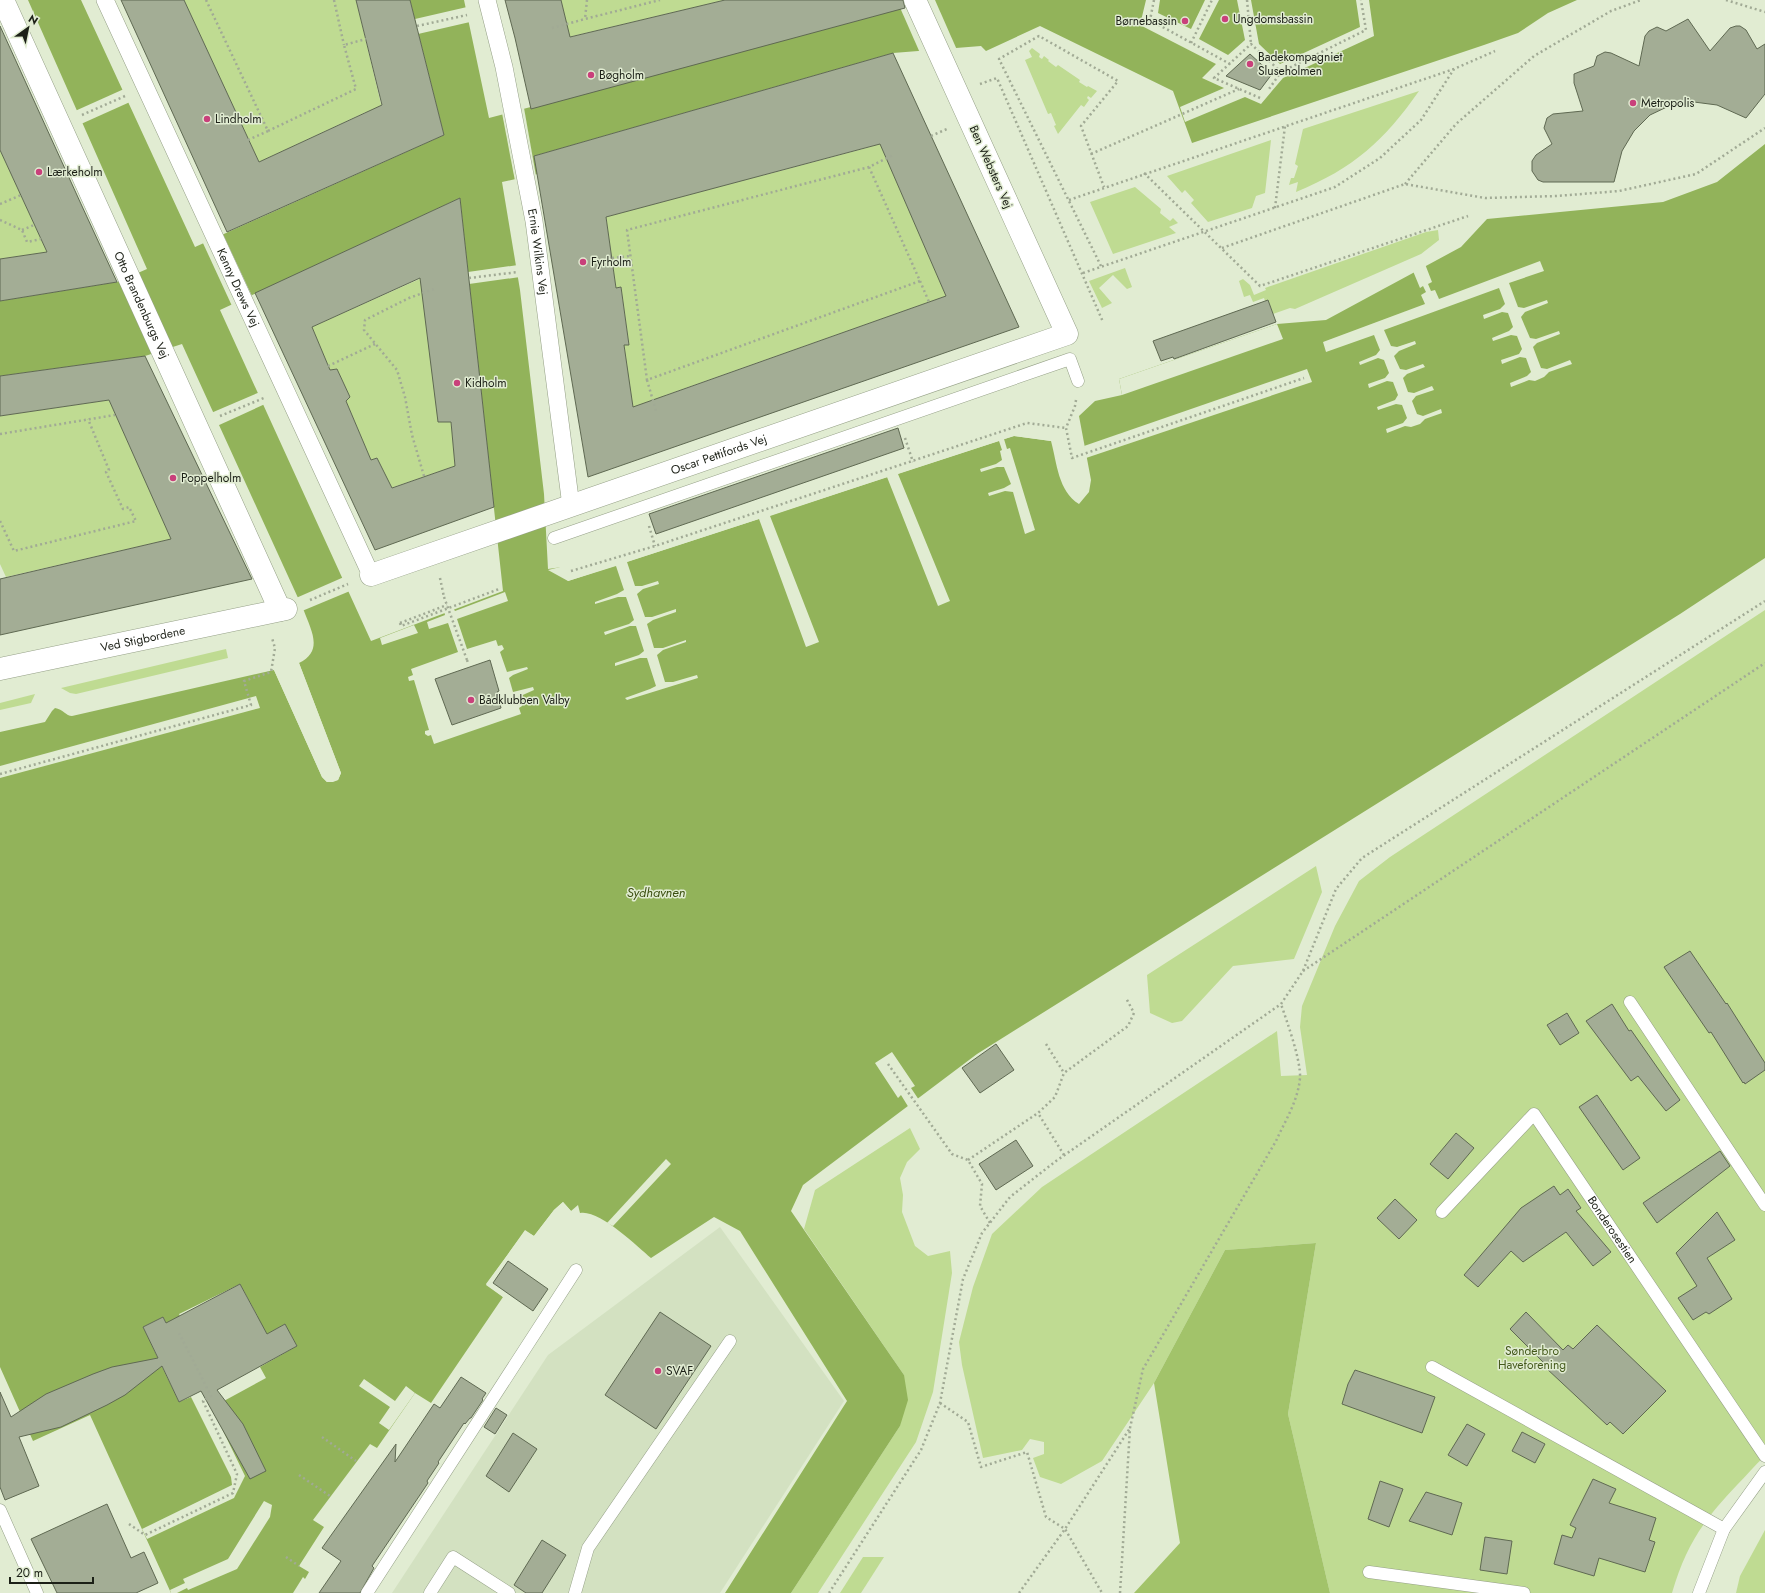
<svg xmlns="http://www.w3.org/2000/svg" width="1765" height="1593" viewBox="0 0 1765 1593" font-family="Jost,sans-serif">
<rect width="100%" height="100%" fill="#e1ecd2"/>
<polygon fill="#d3e1c1" points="720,1227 844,1401 720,1593 392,1593 548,1355"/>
<g fill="#bfdb92">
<polygon points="184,0 356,0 386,125 375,128 366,112 259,162"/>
<polygon points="561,0 725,0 556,40 547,16 564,12"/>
<polygon points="1032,48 1040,54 1039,57 1042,59 1044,56 1049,60 1048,61 1056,67 1058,65 1080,80 1079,82 1087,87 1088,86 1097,91 1091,98 1088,96 1087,98 1089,100 1084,107 1081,105 1058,134 1054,126 1056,125 1051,113 1048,114 1025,60 1032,57 1029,51"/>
<path d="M 1419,91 C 1384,141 1354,168 1296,192 L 1298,182 L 1289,185 L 1291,178 L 1294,178 L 1298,166 L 1295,164 L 1303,129 Z"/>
<polygon points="887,140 888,162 946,296 666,395 634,419 624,345 629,344 621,287 616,288 606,217 870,147"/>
<polygon points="1271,140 1265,193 1256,196 1252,208 1208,222 1191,203 1194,200 1185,190 1182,193 1167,176"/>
<polygon points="0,150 47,252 0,259"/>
<polygon points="1135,187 1161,209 1160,213 1170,221 1173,218 1178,223 1169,227 1176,233 1113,254 1090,202"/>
<polygon points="1438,230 1439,240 1421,254 1295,309 1290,308 1273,314 1268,300 1265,301 1264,298 1253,302 1250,295 1244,297 1239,281 1243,279 1250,285 1254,295 1266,290 1265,288 1426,232"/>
<polygon points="1125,268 1132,287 1127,289 1113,275 1099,288 1112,303 1102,308 1089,281"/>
<polygon points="433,273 439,422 451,422 455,466 385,490 384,472 377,458 371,460 346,401 350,397 337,369 330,370 312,327"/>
<polygon points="109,400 171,539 6,577 0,564 0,416"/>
<path d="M 1765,610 L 1765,1456 C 1755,1465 1746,1476 1737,1485 C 1703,1521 1686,1545 1672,1593 L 1330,1593 L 1288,1414 L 1316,1243 L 1225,1250 L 1154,1383 L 1102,1461 L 1061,1484 L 1040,1477 L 1033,1458 L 1044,1454 L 1044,1442 L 1030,1439 L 1022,1450 L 983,1458 L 962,1365 L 959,1342 L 973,1287 L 992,1234 L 1042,1187 L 1277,1031 L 1281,1076 L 1307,1075 L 1300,1027 L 1302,1006 L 1335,926 L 1359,881 L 1390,857 Z"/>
<polygon points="226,649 228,658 76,694 70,693 61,688"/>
<polygon points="35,694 31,703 0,710 0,703"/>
<polygon points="1316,866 1322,892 1294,959 1233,966 1182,1021 1172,1023 1150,1013 1147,975"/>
<polygon points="910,1128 920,1149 907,1162 900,1178 903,1195 902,1212 915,1246 928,1256 950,1251 952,1273 933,1392 916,1442 818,1593 791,1593 900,1426 904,1375 804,1229 815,1190"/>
<polygon points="1765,1530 1765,1593 1736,1593 1740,1576"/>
<polygon points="863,1557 884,1557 861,1593 840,1593"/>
</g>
<polygon fill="#a2c36a" points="1316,1243 1288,1414 1330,1593 1134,1593 1180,1543 1154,1383 1225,1250"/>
<path fill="#92b35a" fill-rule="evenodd" d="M 28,0 L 81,0 L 195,247 L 444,135 L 410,0 L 464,0 L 489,118 L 878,15 L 908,0 L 1577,0 L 1548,13 L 1518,33 L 1484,45 L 1192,143 L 1173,91 L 1040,26 L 986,51 L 981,46 L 893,53 L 534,156 L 538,174 L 502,182 L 520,290 L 544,494 L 548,569 L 562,567 L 568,581 L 1014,436 L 1051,441 C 1057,463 1058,491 1079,504 L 1089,492 L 1091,480 L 1079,416 L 1095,401 L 1122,395 L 1119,379 L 1277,324 L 1326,320 L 1461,247 L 1487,219 L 1663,202 L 1717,182 L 1765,144 L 1765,558 L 1680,614 L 977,1054 L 803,1185 L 791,1211 L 904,1375 L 908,1400 L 900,1426 L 791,1593 L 725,1593 L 847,1401 L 740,1231 L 714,1217 L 651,1258 C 637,1246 599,1209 580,1213 L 578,1205 L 571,1211 L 563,1202 L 554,1210 L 534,1236 L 525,1231 L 486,1284 L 503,1297 L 431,1403 L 415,1393 L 377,1448 L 370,1444 L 313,1520 L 324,1527 L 299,1566 L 309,1572 L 305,1579 L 303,1577 L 293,1593 L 171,1593 L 90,1415 L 33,1441 L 0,1367 L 0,732 L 45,722 L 52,711 L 55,708 C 63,709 66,716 72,716 L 274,670 L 322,777 L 327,782 L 338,780 L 341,773 L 299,663 C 324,651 311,630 304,611 L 182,344 L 145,356 L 0,376 L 0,301 L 117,282 L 147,269 ZM 460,198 L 503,591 L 371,641 L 220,310 Z"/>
<g fill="#e1ecd2">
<polygon points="904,0 935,0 957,50 920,53 898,3"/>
<polygon points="1146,0 1160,0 1158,13 1191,29 1205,0 1219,0 1199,39 1228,55 1245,40 1237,0 1251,0 1259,44 1280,64 1360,27 1356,0 1369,0 1374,36 1283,78 1261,104 1245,97 1185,122 1180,107 1224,88 1202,78 1216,64 1140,25"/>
<polygon points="467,7 470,22 418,34 415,19"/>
<polygon points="124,89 130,102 81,124 75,111"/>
<polygon points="524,108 536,176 515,181 502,113"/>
<polygon points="222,232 252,296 232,306 202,241"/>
<polygon points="1540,261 1544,271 1509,283 1518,307 1524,308 1547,300 1548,303 1525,312 1521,317 1530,338 1536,339 1559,331 1560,334 1537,343 1533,347 1541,368 1547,369 1570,360 1572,364 1549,372 1544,377 1535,381 1529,380 1511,387 1510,383 1527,376 1531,372 1526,358 1520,357 1502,364 1501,360 1519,354 1522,349 1517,336 1511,335 1493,341 1492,338 1509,331 1513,327 1508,313 1502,312 1484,319 1483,315 1500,309 1505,304 1499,288 1384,330 1391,346 1397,347 1415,341 1416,344 1399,351 1394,356 1400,369 1406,370 1423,364 1425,367 1407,374 1403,378 1408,392 1414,393 1432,386 1434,390 1416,396 1412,401 1417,414 1423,416 1441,409 1442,413 1425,419 1420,424 1411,427 1405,426 1387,433 1386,429 1403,423 1407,418 1402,405 1396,404 1378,410 1377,407 1395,400 1398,395 1393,382 1387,381 1369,388 1368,384 1385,378 1389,373 1384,360 1378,358 1360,365 1359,362 1376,355 1380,350 1374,335 1326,352 1323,342 1425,304 1421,295 1426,292 1423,286 1420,288 1413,271 1425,264 1432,282 1428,284 1431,291 1435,290 1439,299"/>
<polygon points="518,265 520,277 469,284 468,272"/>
<polygon points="1277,324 1283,339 1122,395 1119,379"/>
<polygon points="1307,369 1312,382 1086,458 1084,446"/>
<polygon points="260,392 265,404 217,426 211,413"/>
<polygon points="1014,434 1051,439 1051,441 1014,436 1004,439 1007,449 1010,448 1035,530 1025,534 1013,492 1005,491 989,496 988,493 1004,488 1011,484 1004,467 997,467 981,472 980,469 996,464 1002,460 1000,451 1002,450 999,441 898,474 950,601 938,606 887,477 770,516 819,642 806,647 759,519 627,562 635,586 642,586 658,581 659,584 643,589 637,594 645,617 652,617 676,609 676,612 653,620 647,624 654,648 663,648 686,640 686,642 663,650 657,655 665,682 673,682 697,675 698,678 627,700 625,698 650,689 656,686 647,658 640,658 615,666 615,663 639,655 644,651 636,626 630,626 605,635 604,632 629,624 634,620 626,597 618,597 595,604 595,602 617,594 624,590 616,566 568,581 548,570 564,566 569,579"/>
<polygon points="344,577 350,591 302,611 296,598"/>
<polygon points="505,592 508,601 457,619 467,649 496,640 498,646 502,645 504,649 500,652 507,672 527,667 528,669 513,675 509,678 513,692 533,687 534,690 516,698 517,702 520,700 523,703 522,706 519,708 521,714 434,744 431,735 428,736 425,734 425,731 429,730 414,680 409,681 408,677 413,675 411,669 458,652 448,623 429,629 427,622 445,615 444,611 453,608 455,611"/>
<polygon points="414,625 418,633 382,645 380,638"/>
<polygon points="297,663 299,663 341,773 338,780 333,782 327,782 322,777 274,670 276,669 324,776 328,780 332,780 336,779 339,773"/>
<polygon points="256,696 260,708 0,778 0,766"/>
<polygon points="892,1052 915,1086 911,1088 919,1100 909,1108 901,1095 898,1098 875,1063"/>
<polygon points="666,1159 671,1164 613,1226 607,1223"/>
<polygon points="563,1202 571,1211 569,1212 562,1205 555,1211 535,1238 526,1233 489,1284 504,1295 503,1297 486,1285 525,1230 534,1236 554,1210"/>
<polygon points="240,1284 258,1317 227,1334 237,1351 285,1324 297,1346 260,1367 266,1378 222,1402 210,1404 245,1476 234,1498 147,1539 142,1529 232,1485 231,1477 191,1397 179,1402 143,1327 163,1317 169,1329 183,1323 179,1314"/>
<polygon points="364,1379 395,1401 406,1386 415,1393 389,1430 379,1423 390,1407 359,1386"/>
<polygon points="264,1501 272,1505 270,1517 237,1569 188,1590 187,1588 177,1593 171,1593 170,1590 185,1583 183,1579 228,1559"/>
</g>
<g fill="#a3ad95" stroke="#5f6952" fill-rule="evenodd">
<polygon points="121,0 184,0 259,162 382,105 356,0 410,0 444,135 227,232"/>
<polygon points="505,0 561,0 570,37 725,0 903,0 905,8 531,109 515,38"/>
<polygon points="1688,19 1710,51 1730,28 1736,26 1740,26 1746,30 1757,49 1765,44 1765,94 1746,118 1717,105 1694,102 1671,105 1650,115 1634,131 1622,151 1614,182 1543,182 1538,180 1532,171 1532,161 1536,155 1552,144 1544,128 1547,118 1553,114 1583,111 1574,83 1574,74 1594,66 1597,56 1605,52 1611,53 1639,66 1645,36 1649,31 1657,27 1666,31"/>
<polygon points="0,26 81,204 117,282 0,301 0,259 47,252 0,150"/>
<path d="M 893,53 L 1019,327 L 588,477 L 534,156 ZM 880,144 L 946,296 L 633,407 L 624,345 L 629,345 L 621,287 L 616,288 L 606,217 Z"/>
<polygon points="1250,54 1272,74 1260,90 1226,76"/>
<path d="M 460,198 L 494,507 L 375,550 L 255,293 ZM 420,278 L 438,422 L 451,422 L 455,466 L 392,488 L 377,458 L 371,460 L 346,401 L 350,397 L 337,369 L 330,370 L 312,327 Z"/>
<polygon points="1268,300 1276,322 1174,359 1173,357 1161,361 1153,341"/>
<polygon points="145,356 252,579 0,635 0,579 171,539 109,400 0,416 0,376"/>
<polygon points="898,428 904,448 656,534 649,514"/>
<polygon points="490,660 499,691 497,692 501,708 452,725 435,679"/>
<polygon points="1690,951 1726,1004 1727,1003 1765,1063 1765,1070 1745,1084 1744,1082 1743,1083 1711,1032 1709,1033 1664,967"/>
<polygon points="1612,1004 1629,1031 1631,1030 1680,1100 1666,1111 1638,1076 1631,1081 1586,1021"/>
<polygon points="1567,1013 1579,1033 1560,1045 1547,1025"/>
<polygon points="996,1044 1014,1070 980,1093 962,1068"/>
<polygon points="1597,1095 1640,1158 1623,1170 1579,1107"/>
<polygon points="1456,1133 1474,1148 1448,1179 1430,1164"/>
<polygon points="1016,1140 1033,1166 996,1190 979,1164"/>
<polygon points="1720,1151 1730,1166 1657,1223 1643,1203"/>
<polygon points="1554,1186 1560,1195 1568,1189 1581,1208 1576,1211 1611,1252 1593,1266 1566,1232 1523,1262 1511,1251 1478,1287 1464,1275 1521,1208"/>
<polygon points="1395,1199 1417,1220 1399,1239 1377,1218"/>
<polygon points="1717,1212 1735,1240 1707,1258 1732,1299 1709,1314 1706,1312 1693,1320 1678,1298 1697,1286 1676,1253"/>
<polygon points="508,1261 548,1289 533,1311 493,1283"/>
<polygon points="240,1284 267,1334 285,1324 297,1346 217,1390 243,1424 266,1471 250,1479 201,1391 179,1402 162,1366 125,1395 107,1405 61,1427 19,1437 39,1486 5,1500 0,1487 0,1392 11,1417 46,1394 93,1374 112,1367 158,1358 143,1327 163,1317 166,1323"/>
<polygon points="660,1312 711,1346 656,1429 605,1395"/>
<polygon points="1526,1312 1563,1350 1568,1345 1573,1349 1597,1325 1666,1391 1623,1434 1610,1422 1607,1425 1546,1368 1548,1367 1510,1329"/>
<polygon points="1355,1370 1435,1397 1422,1433 1342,1404 1348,1384"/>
<polygon points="461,1377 486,1393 482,1399 483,1400 471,1418 470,1418 465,1424 464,1423 438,1462 439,1463 427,1481 428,1483 372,1566 374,1568 360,1593 319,1593 341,1561 322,1548 396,1444 395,1462 434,1404 440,1408"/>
<polygon points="496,1408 507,1415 495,1434 484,1427"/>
<polygon points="1467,1424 1485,1434 1467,1466 1448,1455"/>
<polygon points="1522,1432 1545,1444 1535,1463 1512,1451"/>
<polygon points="513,1433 537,1449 509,1492 486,1476"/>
<polygon points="1593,1479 1616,1489 1609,1503 1656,1518 1649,1540 1655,1542 1645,1572 1599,1558 1594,1576 1554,1564 1562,1535 1572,1538 1576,1528 1570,1525"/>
<polygon points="1380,1481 1403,1489 1389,1527 1368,1519"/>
<polygon points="1426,1492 1462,1503 1452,1535 1409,1521"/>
<polygon points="107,1504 131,1558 144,1552 158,1583 136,1593 57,1593 31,1539"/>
<polygon points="1485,1537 1512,1541 1507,1574 1480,1570"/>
<polygon points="542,1540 566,1555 542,1593 526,1593 514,1585"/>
</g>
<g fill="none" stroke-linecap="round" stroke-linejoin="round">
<g stroke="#95a087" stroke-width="13">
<g id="service">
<polyline points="554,538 1070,359 1078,381"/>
<polyline points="1630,1002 1765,1205"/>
<path id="s1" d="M 1442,1212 L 1534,1114 L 1765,1456"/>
<polyline points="1432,1367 1724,1529"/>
<polyline points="0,1510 37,1593"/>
<polyline points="1369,1572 1524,1593"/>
<polyline points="367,1593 576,1270"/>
<polyline points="430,1593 453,1557 509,1593"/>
<polyline points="575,1593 588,1548 730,1341"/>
<polyline points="1699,1593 1724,1529 1765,1472"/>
</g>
</g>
<g stroke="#95a087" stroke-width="18">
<g id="pedestrian">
<path id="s2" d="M 105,0 L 371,575"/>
<path id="s3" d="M 487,0 L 504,67 L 534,221 L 571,506"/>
</g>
</g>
<g stroke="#95a087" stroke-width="23">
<g id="minor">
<path id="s4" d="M 3,0 L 280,610"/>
<path id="s5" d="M 371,575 L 1067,334 L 915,0"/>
<path id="s6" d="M 0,669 L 286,609"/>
</g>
</g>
<g stroke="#a1aa95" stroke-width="2.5" stroke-dasharray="2 3" stroke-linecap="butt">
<polyline points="206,0 268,131 356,89 344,45 366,39"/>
<polyline points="334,0 344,45"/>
<polyline points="587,0 585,19 660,0"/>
<polyline points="1154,0 1150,20 1230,64"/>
<polyline points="1247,0 1251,44"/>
<polyline points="1726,0 1765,12"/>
<polyline points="417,26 467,15"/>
<polyline points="552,28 585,19"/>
<polyline points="1191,43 1212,0"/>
<polyline points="1281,72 1366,30 1361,0"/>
<polyline points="980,84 997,78 1103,322"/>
<polyline points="1260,98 1214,78 1251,44 1281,72 1269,89"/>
<polyline points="82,115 125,96"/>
<polyline points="931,136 947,129"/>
<polyline points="248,140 268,131"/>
<polyline points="1091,154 1239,89"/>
<polyline points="869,167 920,281 647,380 627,230 869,167 893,155"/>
<polyline points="1144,173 1260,286 1468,216"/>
<polyline points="1405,184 1456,124 1534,56 1611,11 1641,0"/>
<polyline points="1069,200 1454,69 1495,51"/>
<polyline points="0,204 21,195"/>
<polyline points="1275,208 1285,126"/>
<polyline points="0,220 22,230 27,242 41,239"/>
<polyline points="22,230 34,225"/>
<polyline points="1222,248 1405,184 1485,198 1557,196 1619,191 1696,174 1765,128"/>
<polyline points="612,258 630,256"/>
<polyline points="1101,266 999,59 1039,36 1118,81 1081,126 1104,187"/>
<polyline points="1083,273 1335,187 1380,158 1421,120 1454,69"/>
<polyline points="469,278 518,272"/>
<polyline points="920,281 929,302"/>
<polyline points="328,366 375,344"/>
<polyline points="647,380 656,411"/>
<polyline points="1076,400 1075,406 1066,428 1072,458 1304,378"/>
<polyline points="220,416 264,398"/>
<polyline points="0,434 115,415"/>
<polyline points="905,438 913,462"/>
<polyline points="424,476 412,435 405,397 397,370 364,330 365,320 409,298 434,289"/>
<polyline points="0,521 14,551 136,521 129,507 123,509 106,472 109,470 88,419"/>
<polyline points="649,526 655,546"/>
<polyline points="571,571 655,546 1027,423 1066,428"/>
<polyline points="440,578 444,597"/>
<polyline points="310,600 348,584"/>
<polyline points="400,623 401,626 499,589"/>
<polyline points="400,623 447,605"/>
<polyline points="467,660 468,663"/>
<polyline points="0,774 251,705 244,681 271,672 275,648 272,638"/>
<polyline points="1303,971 1765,663"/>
<polyline points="1046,1044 1064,1073"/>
<polyline points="888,1064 952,1154 968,1160 982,1184 980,1206 990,1223"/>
<polyline points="1064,1155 1038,1113 1055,1097 1064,1073 1128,1026 1134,1013 1126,998"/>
<polyline points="968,1160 1038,1113"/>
<polyline points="940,1403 968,1422 981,1467 1027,1452 1046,1517 1065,1529 1102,1593"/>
<polyline points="322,1437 356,1461"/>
<polyline points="299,1475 330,1496"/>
<polyline points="129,1524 145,1535 233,1493 237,1474 203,1401 211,1396 179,1333"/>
<polyline points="286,1557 299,1566"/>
<polyline points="829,1593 921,1450 940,1403 963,1279 982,1233 1010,1197 1056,1161 1281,1004 1303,971 1336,889 1362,858 1765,601"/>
<polyline points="1019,1593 1065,1529 1130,1428"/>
<path d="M 1120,1593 L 1130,1428 L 1143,1369 L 1276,1141 C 1285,1121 1298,1101 1300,1078 C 1301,1060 1287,1022 1281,1004"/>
</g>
<use href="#service" stroke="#fff" stroke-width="12"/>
<use href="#pedestrian" stroke="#fff" stroke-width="17"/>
<use href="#minor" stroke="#fff" stroke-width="22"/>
<polyline stroke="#a1aa95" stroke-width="2.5" stroke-dasharray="2 3" stroke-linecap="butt" points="444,597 467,660"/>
</g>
<g fill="#c9407b" stroke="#e1ecd2" stroke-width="1.5">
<circle cx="1225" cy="19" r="4"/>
<circle cx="1185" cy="21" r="4"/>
<circle cx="1250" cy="64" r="4"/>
<circle cx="591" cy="75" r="4"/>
<circle cx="1633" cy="103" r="4"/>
<circle cx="207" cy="119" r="4"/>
<circle cx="39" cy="172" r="4"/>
<circle cx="583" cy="262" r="4"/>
<circle cx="457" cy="383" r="4"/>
<circle cx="173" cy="478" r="4"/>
<circle cx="471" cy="700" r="4"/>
<circle cx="658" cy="1371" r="4"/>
</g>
<g text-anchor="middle" stroke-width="3" stroke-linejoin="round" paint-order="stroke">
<g font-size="12" fill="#1c2017" stroke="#e1ecd2" text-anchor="start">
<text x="1233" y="23">Ungdomsbassin</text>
<text x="1177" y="25" text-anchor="end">Børnebassin</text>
<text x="1258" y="61">Badekompagniet<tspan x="1258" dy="14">Sluseholmen</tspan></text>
<text x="599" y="79">Bøgholm</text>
<text x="1641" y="107">Metropolis</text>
<text x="215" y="123">Lindholm</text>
<text x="47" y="176">Lærkeholm</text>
<text x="591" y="266">Fyrholm</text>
<text x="465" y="387">Kidholm</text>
<text x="181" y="482">Poppelholm</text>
<text x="479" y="704">Bådklubben Valby</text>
<text x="666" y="1375">SVAF</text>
</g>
<g font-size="12" fill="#1c2017" stroke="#e1ecd2">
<text transform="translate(991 167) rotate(66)" y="4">Ben Websters Vej</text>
<text dy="4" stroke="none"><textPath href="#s3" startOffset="257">Ernie Wilkins Vej</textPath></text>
<text dy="4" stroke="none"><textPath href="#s2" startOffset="317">Kenny Drews Vej</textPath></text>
<text dy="4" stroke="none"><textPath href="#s4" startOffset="335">Otto Brandenburgs Vej</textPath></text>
<text dy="4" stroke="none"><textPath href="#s5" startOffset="368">Oscar Pettifords Vej</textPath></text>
<text dy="4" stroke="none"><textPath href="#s6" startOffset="146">Ved Stigbordene</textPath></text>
<text dy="4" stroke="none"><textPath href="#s1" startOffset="274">Bonderosestien</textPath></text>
</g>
<g font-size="12" fill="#455a1c" stroke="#e1ecd2">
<text x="1532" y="1355">Sønderbro<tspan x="1532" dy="14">Haveforening</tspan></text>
</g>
<g font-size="13" font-style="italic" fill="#3c5011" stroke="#e1ecd2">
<text x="656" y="897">Sydhavnen</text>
</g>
</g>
<g transform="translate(28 28) rotate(33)" stroke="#e1ecd2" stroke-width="3" paint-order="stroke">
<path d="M0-3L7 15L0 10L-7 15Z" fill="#1c2017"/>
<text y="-6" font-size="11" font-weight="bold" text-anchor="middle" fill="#1c2017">N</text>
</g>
<path d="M10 1577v6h83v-6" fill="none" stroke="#1c2017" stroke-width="2"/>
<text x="16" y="1577" font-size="12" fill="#1c2017" stroke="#e1ecd2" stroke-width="3" paint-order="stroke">20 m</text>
</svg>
